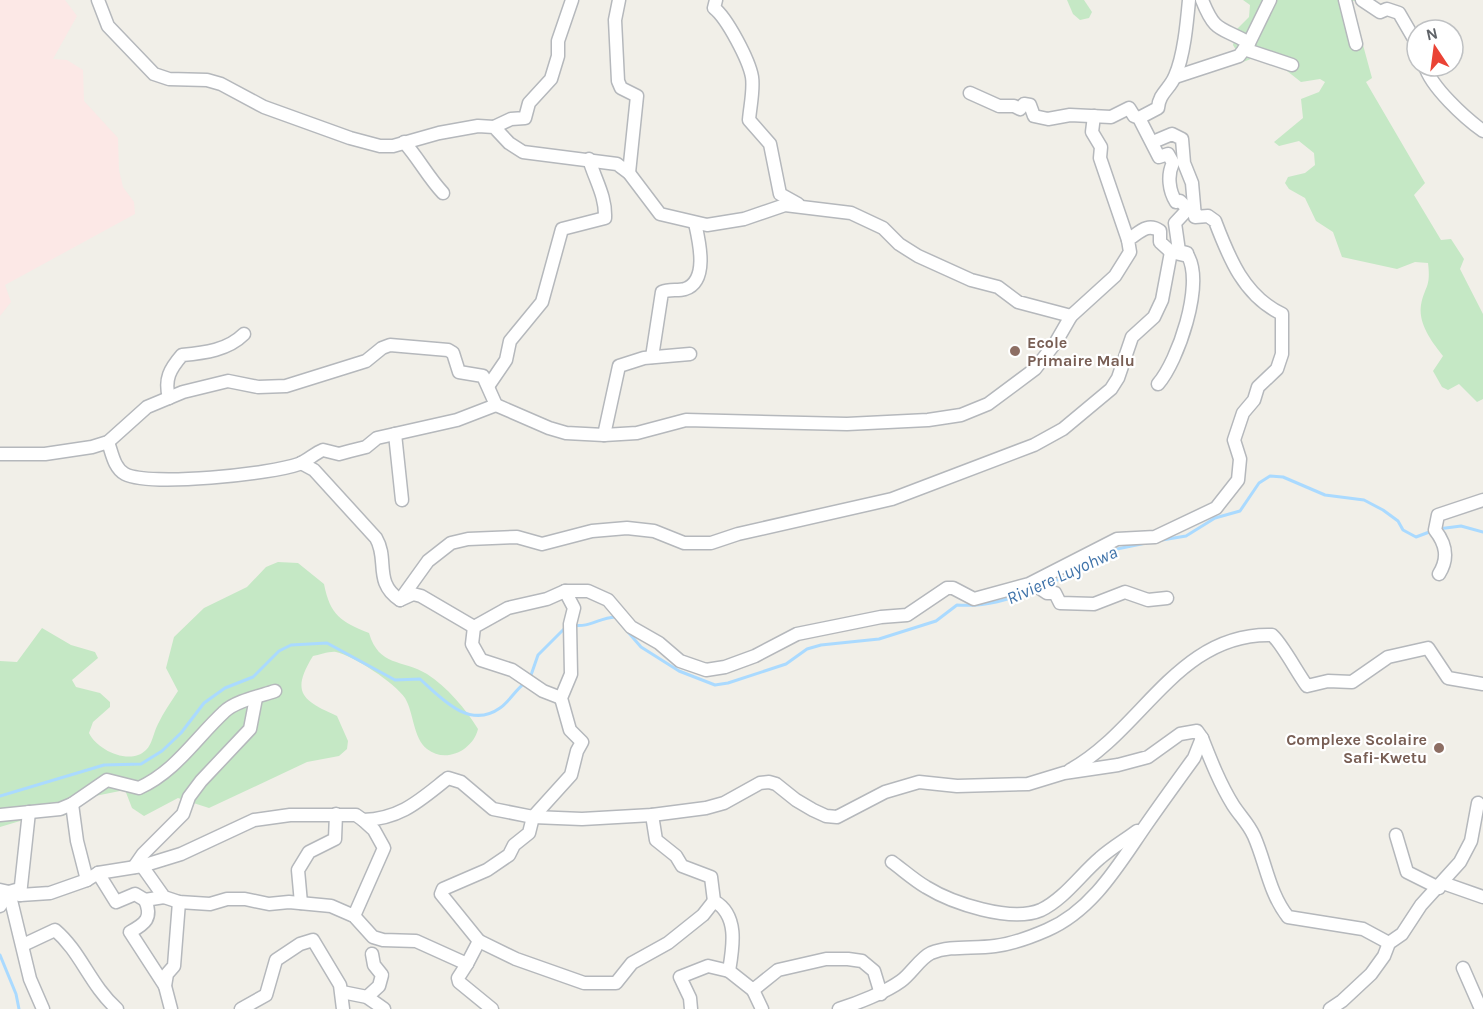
<svg xmlns="http://www.w3.org/2000/svg" width="1483" height="1009" viewBox="0 0 1483 1009" font-family="Karla,sans-serif">
<rect width="100%" height="100%" fill="#f1efe8"/>
<polygon fill="#fce8e6" points="0,0 65,0 77,16 53,59 67,60 83,70 84,101 118,138 119,170 123,187 134,202 135,214 5,285 11,302 0,316"/>
<g fill="#c5e8c5">
<polygon points="1067,0 1084,0 1092,12 1089,18 1080,20 1073,14"/>
<path d="M 1243,0 L 1377,0 L 1351,1 L 1372,78 L 1366,82 L 1425,183 L 1414,195 L 1441,240 L 1451,239 L 1464,259 L 1460,269 L 1483,314 L 1483,399 L 1477,402 L 1459,384 L 1448,390 L 1442,387 L 1433,371 L 1443,356 C 1432,342 1418,324 1421,305 C 1425,285 1431,288 1428,263 L 1415,262 L 1397,269 L 1342,257 L 1333,232 L 1316,221 L 1305,198 L 1289,189 L 1285,183 L 1288,177 L 1305,173 L 1315,165 L 1314,153 L 1299,141 L 1279,146 L 1274,142 L 1303,118 L 1301,99 L 1319,92 L 1325,82 L 1320,79 L 1301,82 L 1282,67 L 1256,57 L 1243,62 L 1233,45 L 1236,30 L 1249,17 L 1250,5 Z"/>
<path d="M 278,562 L 298,563 L 324,584 C 330,615 341,622 369,633 C 379,667 402,659 427,674 C 447,687 466,709 478,729 C 473,750 446,764 427,749 C 413,738 414,713 405,698 C 395,683 354,656 336,652 C 330,651 319,655 313,656 C 290,693 303,701 337,716 L 348,741 L 347,749 L 339,756 L 307,762 L 209,808 L 178,798 L 144,816 L 132,808 L 125,790 L 90,797 L 72,813 L 62,816 L 40,815 L 0,827 L 0,661 L 17,662 L 42,628 L 71,645 L 95,652 L 98,658 L 72,680 L 76,687 L 100,693 L 110,702 L 110,707 L 93,722 L 89,733 C 97,750 130,766 146,750 C 152,745 154,731 158,724 C 163,713 171,702 178,691 L 166,668 L 174,637 L 204,608 L 247,587 L 266,567 Z"/>
</g>
<g fill="none" stroke-linecap="round" stroke-linejoin="round">
<g stroke="#aadaff" stroke-width="3">
<polyline points="1438,529 1461,526 1483,532"/>
<polyline points="1162,540 1186,536 1215,518 1240,511 1259,483 1270,476 1283,477 1325,495 1364,500 1383,510 1398,521 1403,530 1416,537 1432,531"/>
<polyline points="1042,585 1066,577 1117,549 1146,543"/>
<path d="M 573,625 C 589,628 599,618 615,617 L 641,647 L 679,671 L 715,685 L 728,683 L 786,664 L 807,649 L 821,645 L 879,639 L 936,621 L 957,605 C 986,607 1009,600 1036,588"/>
<polyline points="530,678 538,655 565,628"/>
<path d="M 0,796 L 104,765 L 141,764 L 162,751 L 181,733 L 204,703 L 225,688 L 253,677 L 279,651 L 291,645 L 327,643 L 395,680 L 420,679 C 441,698 469,730 500,708 C 510,701 515,690 526,682"/>
<polyline points="0,955 16,994 19,1009"/>
</g>
<g stroke="#b5b8bc" stroke-width="15">
<g id="street">
<polyline points="98,0 108,26 154,74 169,79 207,80 221,84 264,107 350,138 380,146 393,146 439,133 478,126 494,127 509,143 523,152 617,164 629,173 660,214 707,225 744,219 785,205 851,213 883,228 899,244 918,256 971,280 998,287 1018,302 1071,316"/>
<polyline points="619,0 615,20 618,81 621,88 637,96 629,173"/>
<path d="M 716,0 L 714,8 C 727,18 749,60 752,77 C 754,90 750,107 749,120 L 770,144 L 780,194 L 798,204"/>
<path d="M 1202,0 C 1216,35 1221,26 1249,43"/>
<polyline points="1345,0 1356,44"/>
<polyline points="1362,0 1380,12 1387,9 1399,13 1417,44"/>
<polyline points="1244,49 1292,65"/>
<path d="M 1425,66 C 1431,87 1465,118 1483,131"/>
<polyline points="1175,77 1239,56 1249,43 1270,0"/>
<path d="M 970,93 L 999,106 L 1014,106 L 1020,109 L 1024,104 L 1030,105 L 1034,116 L 1048,119 L 1070,115 L 1111,117 L 1129,108 L 1134,116 L 1139,118 L 1159,157 L 1168,154 L 1173,163 C 1167,175 1169,191 1176,202 L 1180,201 L 1188,209 L 1175,223 L 1179,251 L 1187,253"/>
<polyline points="1094,116 1092,132 1101,147 1100,158 1128,240"/>
<path d="M 1139,118 L 1158,108 C 1159,93 1170,89 1175,76 C 1184,56 1187,22 1189,0"/>
<polyline points="494,127 511,119 525,118 529,103 551,79 558,56 558,41 572,0"/>
<path d="M 404,142 C 419,159 428,177 443,193"/>
<path d="M 652,357 L 662,292 C 669,289 678,291 685,289 C 709,281 699,241 695,223"/>
<path d="M 489,385 L 506,360 L 510,341 L 542,302 L 562,229 L 605,218 C 606,196 595,180 589,159"/>
<path d="M 169,398 C 164,379 170,369 182,355 C 205,353 228,350 244,334"/>
<polyline points="395,434 402,500"/>
<polyline points="604,435 619,366 644,358 690,354"/>
<path d="M 108,442 C 112,453 114,468 125,474 C 150,487 271,474 299,464 C 307,461 315,453 323,450 L 339,454 L 350,451 L 366,447 L 377,438 L 457,420 L 496,405"/>
<path d="M 0,454 L 45,454 L 92,447 L 108,442 L 147,407 L 183,392 L 228,381 L 258,387 L 286,386 L 366,361 L 382,348 L 390,345 L 448,350 L 453,353 L 459,372 L 483,376 L 496,405 L 549,428 L 566,433 L 604,435 L 637,433 L 686,420 L 847,424 L 928,420 L 961,415 L 988,404 L 1035,369 L 1056,342 L 1071,316 L 1115,276 L 1130,252 L 1128,240 C 1139,233 1147,222 1160,231 L 1160,242 L 1171,252 L 1188,256 C 1204,285 1178,361 1158,384"/>
<path d="M 301,463 L 314,470 L 376,538 C 389,560 373,582 400,600 L 413,594 L 421,596 L 474,627"/>
<path d="M 1439,574 C 1449,558 1446,544 1435,530 L 1438,515 L 1483,500"/>
<polyline points="1041,580 1038,587 1047,593 1055,593 1060,603 1094,604 1125,592 1148,600 1167,598"/>
<polyline points="400,600 428,561 451,543 468,539 517,537 542,544 592,531 627,528 654,531 684,543 711,543 738,534 892,499 1034,445 1063,429 1111,389 1118,378 1132,337 1154,317 1162,300 1171,252"/>
<path d="M 561,698 L 543,691 L 512,670 L 481,660 L 472,644 L 474,627 L 508,608 L 547,599 L 565,591 L 588,591 L 608,600 L 631,627 L 659,643 L 680,661 L 706,670 L 725,667 L 755,656 L 797,634 L 881,617 L 907,615 L 947,588 L 953,588 L 974,599 L 1029,584 L 1117,539 L 1155,537 L 1216,508 L 1238,480 L 1240,459 L 1234,440 L 1243,413 L 1254,400 L 1258,387 L 1277,369 L 1282,354 L 1282,314 C 1244,296 1229,258 1215,221 L 1208,216 L 1195,217 L 1192,183 L 1184,163 L 1182,139 L 1172,134 L 1153,142"/>
<path d="M 1202,738 C 1211,761 1220,784 1233,805 C 1240,816 1248,823 1254,836 C 1266,863 1269,893 1288,917 L 1363,929 L 1389,943"/>
<path d="M 1070,770 C 1142,731 1178,632 1272,635 C 1281,642 1298,674 1307,686 L 1328,681 L 1352,682 L 1388,657 L 1428,648 L 1448,678 L 1483,684"/>
<polyline points="72,804 77,841 87,880"/>
<path d="M 0,815 L 60,809 L 72,804 L 107,780 L 139,788 C 176,771 195,739 224,712 C 235,701 260,696 275,691"/>
<path d="M 652,815 L 656,840 L 676,856 L 682,866 L 711,877 L 714,901 C 739,915 733,947 729,971 L 753,990 L 778,970 L 826,959 L 848,959 L 862,961 L 874,971 L 881,994"/>
<polyline points="1396,835 1407,872 1439,888"/>
<path d="M 892,862 C 903,870 914,880 926,887 C 952,903 1011,923 1041,910 C 1064,899 1081,874 1100,858 C 1111,848 1125,840 1137,831"/>
<polyline points="142,866 164,897 179,902 210,904 227,899 245,899 269,904 289,902 331,906 354,916 373,937 383,940 416,941 467,964 458,978 459,982 492,1009"/>
<polyline points="134,867 143,854 183,814 189,797 201,781 250,729 256,698"/>
<polyline points="98,873 116,902 135,894 145,900"/>
<polyline points="1443,883 1483,897"/>
<polyline points="0,890 9,892 30,979 43,1009"/>
<polyline points="20,895 29,812"/>
<path d="M 164,897 L 145,900 C 153,918 145,924 130,932 L 165,986"/>
<polyline points="301,903 298,870 309,852 335,839 336,814"/>
<path d="M 0,906 L 9,892 L 16,890 L 20,895 L 50,893 L 87,880 L 98,873 L 142,866 L 181,854 L 254,820 L 290,815 L 356,815 L 363,820 C 401,819 420,800 448,778 L 461,782 L 493,809 L 533,817 L 582,819 L 652,815 L 706,808 L 724,803 L 760,783 L 769,782 L 776,784 L 796,800 L 813,810 L 826,816 L 837,817 L 885,792 L 919,782 L 957,786 L 1028,784 L 1064,773 L 1118,765 L 1148,757 L 1180,734 L 1197,731 L 1202,738 L 1194,758 C 1178,780 1162,802 1146,825 C 1119,864 1093,910 1047,930 C 1031,937 1011,944 995,946 C 973,949 951,945 931,953 C 920,958 911,974 901,981 C 886,992 858,1003 839,1009"/>
<polyline points="354,916 384,848 374,830 363,820"/>
<polyline points="479,941 516,959 584,983 616,983 632,963 668,943 703,915 714,901"/>
<path d="M 23,945 L 55,930 C 81,952 90,985 117,1009"/>
<polyline points="467,964 479,941 441,894 443,889 487,870 509,855 514,845 529,833 533,817 571,775 577,751 582,742 570,730 561,698 571,674 570,624 574,608 565,591"/>
<polyline points="1463,968 1481,1009"/>
<polyline points="753,990 762,1009"/>
<polyline points="342,992 367,997 384,1009"/>
<polyline points="367,997 379,986 382,975 374,965 372,954"/>
<polyline points="171,1009 165,986 167,974 174,966 179,902"/>
<polyline points="241,1009 266,995 276,960 300,944 313,940 340,985 343,1009"/>
<polyline points="691,1009 690,998 680,977 708,966 729,971"/>
<polyline points="1330,1009 1342,1001 1371,974 1384,956 1389,943 1402,934 1421,905 1460,862 1471,841 1478,803"/>
</g>
</g>
<use href="#street" stroke="#fff" stroke-width="12"/>
</g>
<g fill="#8d6e63" stroke="#fff" stroke-width="2">
<circle cx="1015" cy="351" r="6"/>
<circle cx="1439" cy="748" r="6"/>
</g>
<g text-anchor="middle" stroke-width="4.5" stroke-linejoin="round" paint-order="stroke">
<g font-size="16" font-weight="bold" fill="#785e54" stroke="#fff" text-anchor="start">
<text x="1027" y="348">Ecole<tspan x="1027" dy="18">Primaire Malu</tspan></text>
<text x="1427" y="745" text-anchor="end">Complexe Scolaire<tspan x="1427" dy="18">Safi-Kwetu</tspan></text>
</g>
<g font-size="18" font-style="italic" fill="#4174aa" stroke="#fff">
<text transform="translate(1062 575) rotate(-24)" y="6">Riviere Luyohwa</text>
</g>
</g>
<g transform="translate(1435 48) rotate(347)"><circle r="28" fill="#ffffff" stroke="#bfc1c3" stroke-width="1.5"/>
<path d="M0-4.5L10 22L0 15L-10 22Z" fill="#ea4335"/>
<text y="-9" font-size="16" font-weight="bold" text-anchor="middle" fill="#5f6368">N</text>
</g>
</svg>
